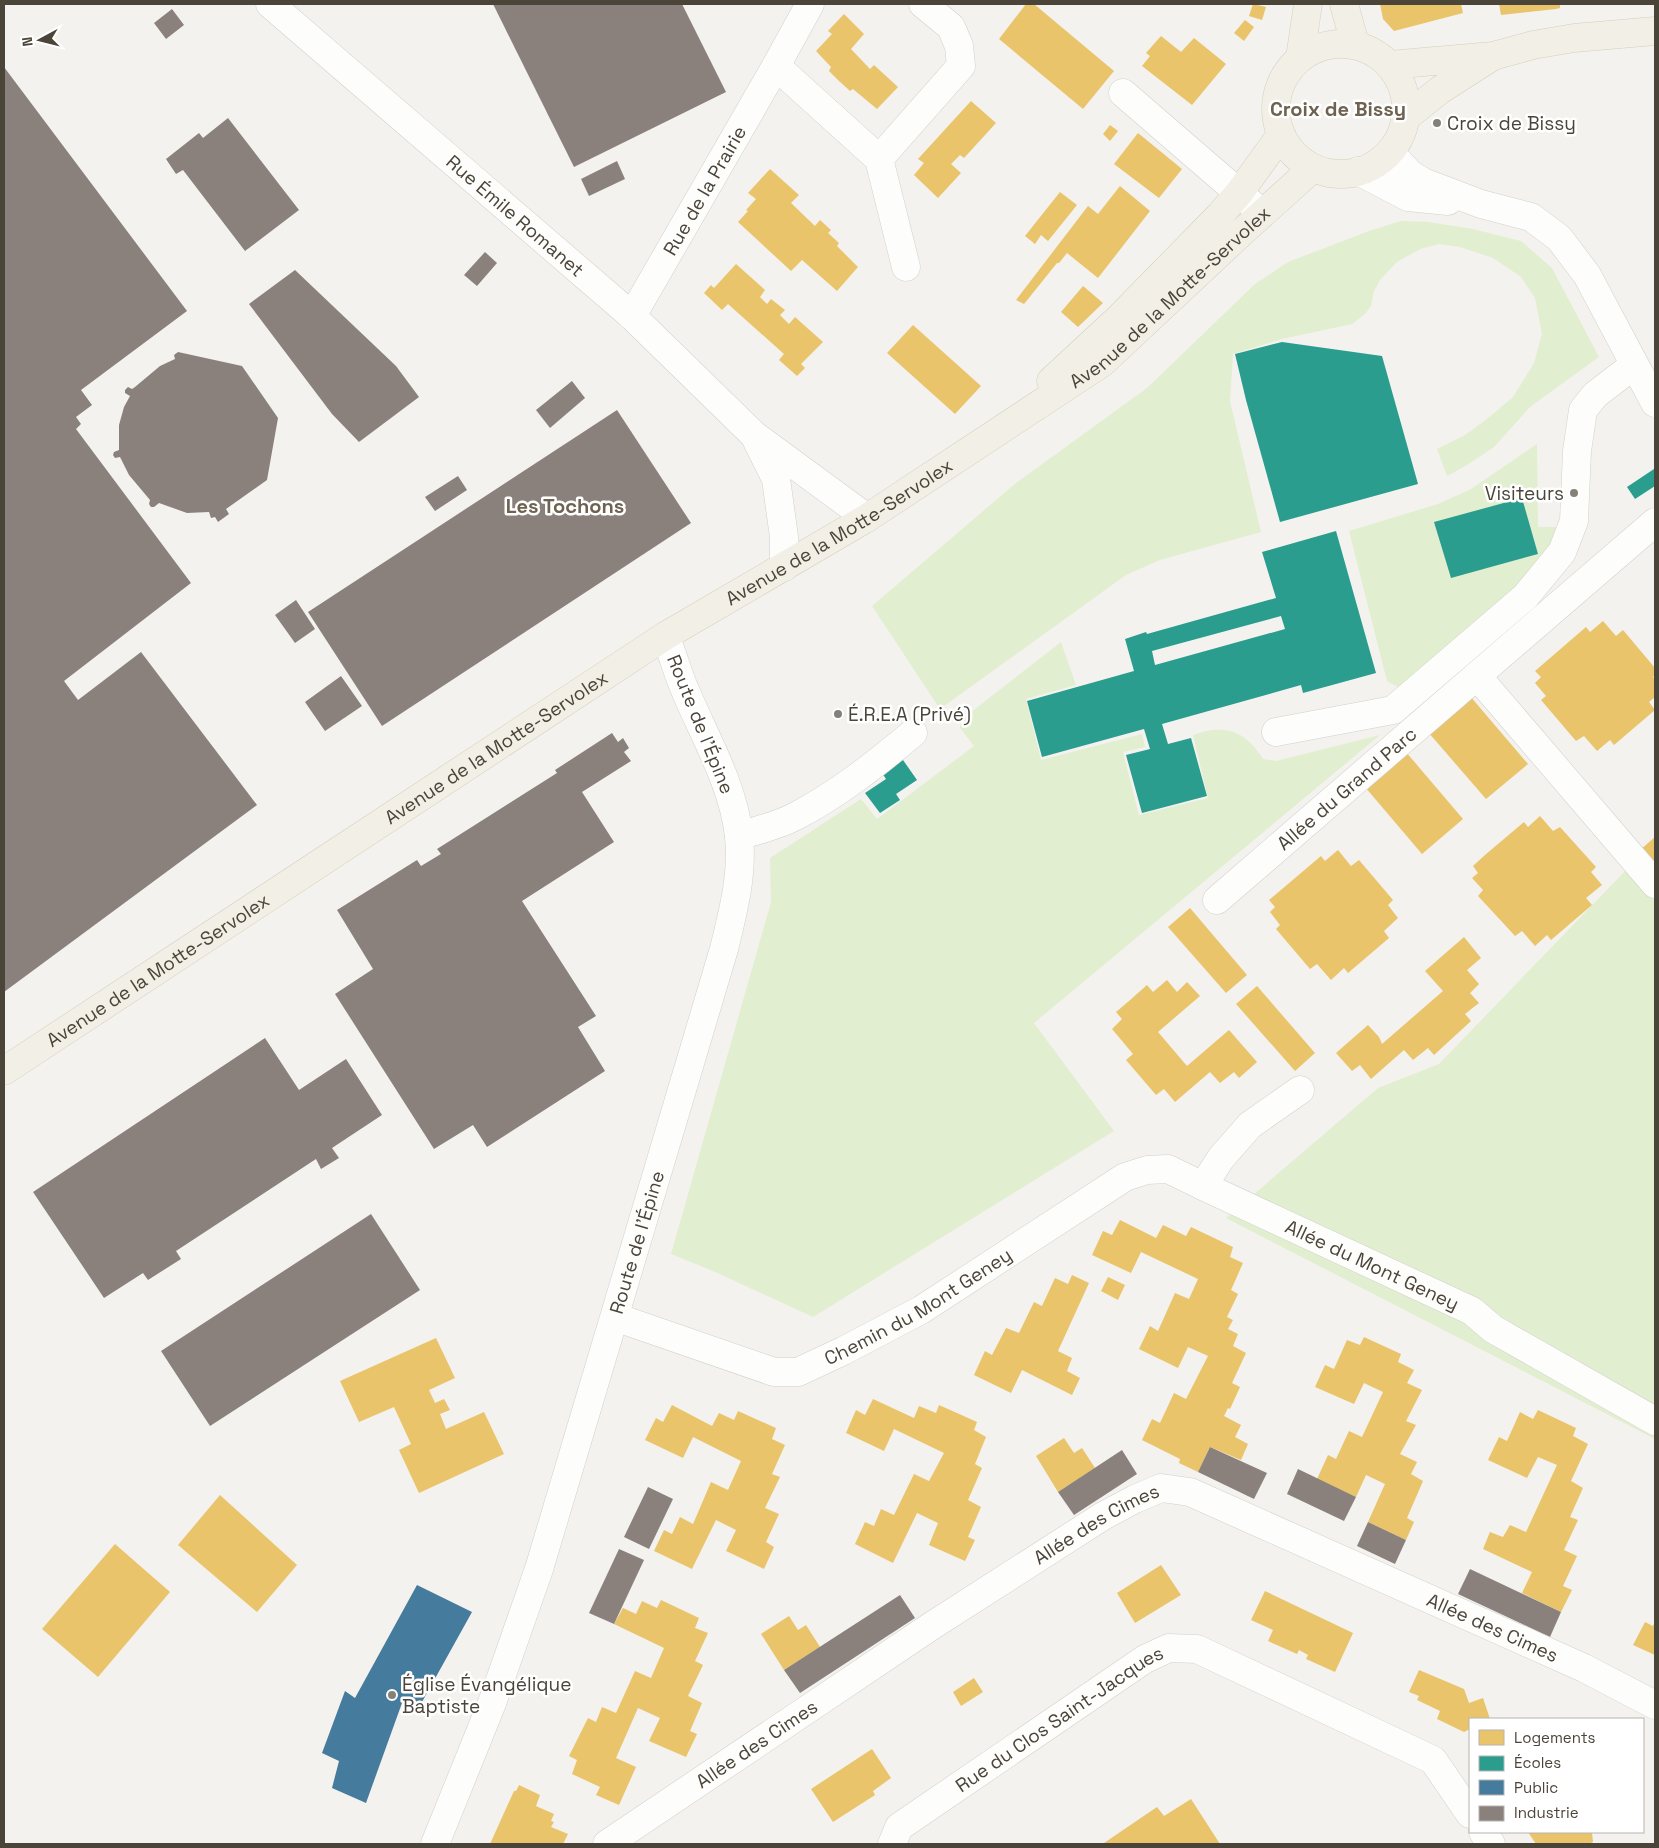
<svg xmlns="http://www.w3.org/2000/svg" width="1659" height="1848" viewBox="0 0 1659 1848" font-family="'Space Grotesk',sans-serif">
<rect width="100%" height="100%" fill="#f4f2ee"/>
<g fill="#e1eecf">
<polygon points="1401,221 1428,222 1473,229 1521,241 1552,268 1599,357 1530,407 1494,447 1467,465 1447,476 1437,449 1465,435 1487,419 1513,397 1534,363 1542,334 1535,298 1521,277 1493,258 1460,247 1439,244 1420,249 1397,262 1380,280 1374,291 1371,306 1365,314 1352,324 1282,339 1233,354 1230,401 1261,532 1160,560 1126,575 940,709 872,606 1016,483 1147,388 1255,284 1288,262 1369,231"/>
<polygon points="1537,444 1538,527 1560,527 1552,555 1532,575 1406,684 1398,687 1387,681 1349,531 1438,504 1471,489"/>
<path d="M 1061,642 L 1076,685 L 1026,699 L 1041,760 L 1142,734 L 1145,747 L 1123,752 L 1139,815 L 1208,798 L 1193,735 C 1224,724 1245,730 1263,759 L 1276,761 L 1380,735 L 1034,1023 L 1114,1131 L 813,1317 L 713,1271 L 671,1254 L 771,902 L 770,858 L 861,799 L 877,819 L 974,746 L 960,728 L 961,722 L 966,716 Z"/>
<polygon points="1629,867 1655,896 1655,1439 1226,1218 1378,1088 1439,1064"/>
</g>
<g fill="#e9c46a">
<polygon points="1026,4 1034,4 1114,71 1083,109 999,39"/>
<polygon points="1253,4 1266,7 1262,20 1249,16"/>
<polygon points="1380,4 1461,4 1463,13 1394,31 1383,19"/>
<polygon points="1499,4 1560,4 1560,8 1556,9 1501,15"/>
<polygon points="844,14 864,34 851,49 870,69 874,65 898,87 877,109 853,89 850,91 838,80 829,71 831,67 816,51 832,34 828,31"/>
<polygon points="1245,20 1254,27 1244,41 1234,33"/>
<polygon points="1161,36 1181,52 1194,38 1226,64 1192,105 1142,66 1150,56 1146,53"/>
<polygon points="971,101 996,123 964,158 960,155 951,164 961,173 938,198 914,175 924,163 918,159"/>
<polygon points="1110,125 1118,131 1110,141 1103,134"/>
<polygon points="1138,133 1182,169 1159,198 1114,164"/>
<polygon points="770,169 799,195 791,203 815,226 820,220 831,230 828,233 839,243 837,246 858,267 837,291 802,260 791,271 738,222 748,211 746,210 756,199 748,193"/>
<polygon points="1120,186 1150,211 1098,278 1067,253 1059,263 1057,263 1024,304 1016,300 1088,206 1098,214"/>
<polygon points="1060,192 1077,205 1048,241 1041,235 1035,244 1025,236"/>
<polygon points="736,264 765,290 760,297 767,304 771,299 785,310 780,315 789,324 795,317 823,342 801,364 805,368 797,376 779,360 784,354 728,304 722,310 704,293 711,285 714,288"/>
<polygon points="1083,286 1103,303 1078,327 1061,312"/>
<polygon points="913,325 981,386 955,414 887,353"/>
<polygon points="1603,621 1616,636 1623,630 1655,668 1655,675 1653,677 1655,679 1655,697 1649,702 1655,710 1614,745 1610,740 1597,751 1584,736 1576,741 1541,700 1546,696 1535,683 1541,677 1535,671 1586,627 1590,632"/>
<polygon points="1470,696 1528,764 1486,799 1428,732"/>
<polygon points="1406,752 1463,819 1422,854 1365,787"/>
<polygon points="1540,816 1553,831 1560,827 1596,867 1591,872 1602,885 1586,898 1592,905 1551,940 1547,935 1535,946 1522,931 1515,936 1504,924 1478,896 1483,890 1472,878 1478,873 1473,866 1485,855 1524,822 1528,827"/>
<polygon points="1655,837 1655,867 1640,850"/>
<polygon points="1338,850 1351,866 1359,860 1393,900 1388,905 1398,918 1384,931 1389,938 1348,973 1344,968 1331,980 1317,964 1310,969 1276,929 1280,925 1270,912 1275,907 1269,900 1321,856 1325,861"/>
<polygon points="1190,908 1247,975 1226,993 1168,927"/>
<polygon points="1464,937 1481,958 1467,970 1479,984 1470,993 1479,1003 1465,1014 1471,1021 1434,1055 1428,1048 1413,1060 1404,1050 1371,1079 1360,1065 1352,1071 1336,1053 1368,1025 1379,1037 1382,1044 1443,991 1425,971"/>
<polygon points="1167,980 1177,992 1187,982 1200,996 1158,1032 1187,1066 1229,1030 1257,1062 1239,1078 1234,1072 1220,1083 1210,1072 1175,1102 1164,1089 1156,1095 1126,1060 1133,1054 1112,1029 1122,1019 1116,1012 1129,1001 1147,985 1153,992"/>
<polygon points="1257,986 1315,1053 1295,1071 1236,1004"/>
<polygon points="1120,1220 1156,1238 1163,1225 1186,1236 1191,1227 1233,1247 1230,1257 1243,1263 1231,1290 1238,1294 1227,1317 1233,1320 1228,1329 1238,1334 1233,1346 1246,1353 1232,1383 1240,1387 1230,1409 1228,1408 1224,1416 1241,1425 1235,1437 1248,1444 1241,1460 1210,1447 1198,1472 1179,1463 1180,1459 1142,1440 1152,1419 1160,1423 1174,1393 1186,1399 1208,1356 1188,1347 1178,1368 1139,1349 1150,1326 1158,1331 1175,1293 1189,1299 1198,1279 1141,1252 1131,1273 1092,1255 1103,1231 1112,1235"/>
<polygon points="1072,1275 1089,1283 1058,1351 1072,1358 1067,1371 1080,1378 1072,1395 1022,1370 1011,1393 974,1375 985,1351 992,1355 1006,1328 1019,1333 1034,1302 1042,1306 1055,1278 1068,1284"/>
<polygon points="1108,1277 1125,1285 1118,1300 1101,1291"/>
<polygon points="1364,1337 1401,1354 1398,1362 1414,1370 1407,1383 1422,1390 1406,1421 1416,1425 1400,1454 1417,1462 1411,1474 1423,1481 1407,1518 1414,1522 1406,1540 1368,1522 1385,1484 1366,1475 1356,1497 1317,1479 1328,1455 1336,1459 1349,1431 1362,1437 1383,1392 1364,1383 1354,1404 1315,1387 1325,1365 1334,1369 1347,1340 1360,1345"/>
<polygon points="436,1338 455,1378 429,1390 435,1403 444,1399 450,1410 440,1414 446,1429 484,1412 504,1454 419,1493 399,1450 411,1444 394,1407 359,1422 340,1381"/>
<polygon points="873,1399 914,1418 919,1406 936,1413 939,1405 977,1422 974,1430 986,1437 975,1464 982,1468 968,1500 981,1507 968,1537 975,1540 965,1561 929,1545 938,1523 917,1513 893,1563 855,1544 865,1522 874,1526 881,1509 894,1515 914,1474 929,1481 944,1453 894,1429 884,1451 846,1433 856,1410 865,1415"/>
<polygon points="672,1405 712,1426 719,1413 734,1420 738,1411 776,1428 772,1439 785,1445 772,1474 780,1477 765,1508 779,1514 766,1542 774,1547 764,1569 726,1551 736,1530 716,1520 692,1569 654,1551 664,1530 672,1534 680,1517 693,1524 711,1482 728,1490 741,1461 693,1437 683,1458 645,1440 656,1418 663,1422"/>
<polygon points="1538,1410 1576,1428 1573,1436 1588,1444 1571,1481 1583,1488 1570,1517 1578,1520 1564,1550 1577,1556 1563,1586 1572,1590 1561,1612 1522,1593 1532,1572 1483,1549 1490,1532 1503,1537 1510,1525 1526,1532 1557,1465 1538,1457 1527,1478 1488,1460 1499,1437 1507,1441 1520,1412 1533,1419"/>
<polygon points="1064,1438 1074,1453 1082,1448 1095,1468 1058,1492 1036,1456"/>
<polygon points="220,1495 297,1565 257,1612 178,1545"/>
<polygon points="115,1544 170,1592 98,1677 42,1629"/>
<polygon points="1161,1565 1181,1595 1135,1623 1117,1593"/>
<polygon points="1265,1591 1353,1633 1335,1672 1306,1659 1308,1655 1299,1650 1297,1654 1268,1641 1273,1630 1251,1620"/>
<polygon points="661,1600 699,1618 695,1628 708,1633 695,1661 703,1665 688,1696 702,1703 690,1731 697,1734 686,1757 649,1741 660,1718 638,1708 616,1758 636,1767 619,1805 596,1795 600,1787 572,1774 577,1760 569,1756 588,1718 596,1722 602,1707 616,1713 635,1671 651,1678 664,1648 614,1624 623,1608 636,1614 642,1601 657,1608"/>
<polygon points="789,1616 798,1630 806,1625 820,1647 784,1670 761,1634"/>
<polygon points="1655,1621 1655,1655 1633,1645 1645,1622 1653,1626"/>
<polygon points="1419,1670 1464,1689 1469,1703 1483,1698 1490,1719 1470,1719 1470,1729 1464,1732 1437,1719 1440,1711 1417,1700 1419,1696 1409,1692"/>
<polygon points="974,1678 983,1692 961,1706 953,1692"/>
<polygon points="872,1749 891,1778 873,1791 875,1795 833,1822 811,1789"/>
<polygon points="519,1785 540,1795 536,1806 554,1814 551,1821 554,1822 551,1827 568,1834 563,1844 490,1844 514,1791 516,1791"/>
<polygon points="1191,1799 1220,1844 1105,1844 1104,1843 1157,1807 1164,1816"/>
<polygon points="1528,1832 1594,1832 1592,1833 1593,1842 1589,1844 1536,1844"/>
</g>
<g fill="#2a9d8f" fill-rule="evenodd">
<polygon points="1282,342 1382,356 1418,484 1280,522 1246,400 1235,354"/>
<polygon points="1654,469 1655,486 1635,499 1627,487"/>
<polygon points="1522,498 1538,554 1451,578 1434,522"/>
<path d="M 1336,531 L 1376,673 L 1303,693 L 1301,685 L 1162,724 L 1168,744 L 1191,738 L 1207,796 L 1142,813 L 1126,755 L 1150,749 L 1144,729 L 1042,757 L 1027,701 L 1134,671 L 1125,639 L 1146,632 L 1147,634 L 1276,598 L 1262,552 ZM 1281,616 L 1285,629 L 1155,665 L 1152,651 Z"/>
<polygon points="903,760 917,780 896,794 900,800 880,813 865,793 886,779 882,773"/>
</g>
<polygon fill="#457b9d" points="417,1585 472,1612 417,1711 402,1703 366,1803 332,1788 339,1761 322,1753 345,1691 355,1698"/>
<g fill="#8a817c">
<polygon points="493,4 682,4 726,92 574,167"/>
<polygon points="172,9 184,25 166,39 154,23"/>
<polygon points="4,67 187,311 81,390 92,405 76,417 81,424 76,429 191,583 64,681 78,700 141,652 257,805 4,992"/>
<polygon points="228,118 299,210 245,251 183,170 176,174 166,159 199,133 203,138"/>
<polygon points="617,161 625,179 589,196 581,179"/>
<polygon points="485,252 497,263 477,286 464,275"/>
<polygon points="295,270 396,366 419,397 359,442 332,414 249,304"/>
<polygon points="178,352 242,366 278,418 267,480 226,509 229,514 218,522 215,517 211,518 209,512 187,513 159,503 154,507 151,507 149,504 150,500 129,475 120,457 115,458 113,455 114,452 119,450 119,425 124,407 130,396 125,393 125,390 128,387 132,389 135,387 160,366 175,359 174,355"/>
<polygon points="572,381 585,398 550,428 536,410"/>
<polygon points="617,410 691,523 382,726 308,612"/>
<polygon points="458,476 467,490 435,511 425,497"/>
<polygon points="296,600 315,629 295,643 275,615"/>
<polygon points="341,676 362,706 325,731 305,702"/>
<polygon points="612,733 618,742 623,738 629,748 624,752 631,761 582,792 614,842 522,901 596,1016 578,1027 605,1071 487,1147 473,1125 434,1149 335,994 373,969 337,910 417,860 421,866 441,854 437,849 557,773 555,770"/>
<polygon points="265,1038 299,1090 346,1059 382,1115 332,1148 339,1158 321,1169 316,1159 176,1251 181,1259 148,1280 143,1273 104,1298 33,1192"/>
<polygon points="371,1214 420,1290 210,1426 161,1351"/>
<polygon points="1210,1447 1267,1473 1254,1499 1198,1472"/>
<polygon points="1122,1450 1137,1474 1074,1515 1058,1492"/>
<polygon points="1298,1469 1356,1497 1344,1521 1287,1494"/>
<polygon points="648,1487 673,1499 649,1549 624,1537"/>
<polygon points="1368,1522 1406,1540 1395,1564 1357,1546"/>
<polygon points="619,1549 644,1560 614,1624 589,1613"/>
<polygon points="1470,1569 1561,1612 1550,1637 1458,1594"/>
<polygon points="900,1595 915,1618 800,1693 784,1670"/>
</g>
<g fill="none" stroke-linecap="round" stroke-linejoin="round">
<g stroke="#d2d0cb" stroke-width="29">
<g id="minor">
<path id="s1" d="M 270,4 L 632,316 L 754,435 L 867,518"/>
<polyline points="776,66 879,159 906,267"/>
<polyline points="1123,93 1262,213"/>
<polyline points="1390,152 1410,174 1423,182 1481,204 1531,217 1559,238 1587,275 1655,403"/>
<polyline points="879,159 961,66 959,46 951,27 923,4"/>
<polyline points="1358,171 1408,197 1448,201"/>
<path id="s2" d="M 632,316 L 776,66 L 810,4"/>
<polyline points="757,441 776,479 784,537 784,567"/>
<polyline points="1477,676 1655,884"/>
<polyline points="1276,732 1393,710 1525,597 1562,552 1574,521 1577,451 1583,410 1595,395 1634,365"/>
<path d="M 739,836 C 757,830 777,826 794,817 C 837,795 876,764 913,733"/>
<path id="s3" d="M 1217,900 L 1655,522"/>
<path id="s4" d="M 1300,1090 L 1250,1125 L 1221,1158 L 1203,1186 L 1472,1311 L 1493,1329 L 1655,1421"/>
<path id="s5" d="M 615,1317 L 774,1372 L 798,1372 L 843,1351 L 921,1310 L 1125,1177 L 1147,1170 L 1168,1169 L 1203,1186"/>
<polyline points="1483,1832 1491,1844"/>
<path id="s6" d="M 435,1844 L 492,1703 L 539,1569 L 724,949 C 733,912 743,875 739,836 C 733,784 705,738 685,690 C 677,672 673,654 665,636"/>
<path id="s7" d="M 607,1844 L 933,1625 L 1103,1516 L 1135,1499 L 1161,1488 L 1190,1492 L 1584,1668 L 1655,1705"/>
<path id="s8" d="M 892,1844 L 899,1827 L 1145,1659 L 1169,1648 L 1197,1649 L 1433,1760 L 1470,1814"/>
</g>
</g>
<g stroke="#d6cebb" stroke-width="29">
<g id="major">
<polyline points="1344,4 1355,44"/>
<circle cx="1341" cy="109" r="65"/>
<polyline points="1300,58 1308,4"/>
<polyline points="1389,65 1493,56 1533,45 1574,38 1655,31"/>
<polyline points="1405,118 1440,90 1490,58"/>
<polyline points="1051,381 1118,319 1220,215 1239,193 1281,135"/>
<path id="s9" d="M 4,1071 L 665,636 L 867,518 L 1102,363 L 1241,233 L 1313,168"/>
</g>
</g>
<use href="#minor" stroke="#fdfdfc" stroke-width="28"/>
<use href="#major" stroke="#f2efe6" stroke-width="28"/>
</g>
<g fill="#868178" stroke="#fff" stroke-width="2">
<circle cx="1437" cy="123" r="5"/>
<circle cx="1574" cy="493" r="5"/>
<circle cx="838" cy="714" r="5"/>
<circle cx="392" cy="1695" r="5"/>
</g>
<g text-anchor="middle" stroke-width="5" stroke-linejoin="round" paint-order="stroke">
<g font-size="19" fill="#4b4439" stroke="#fff" text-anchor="start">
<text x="1447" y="130">Croix de Bissy</text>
<text x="1564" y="500" text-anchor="end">Visiteurs</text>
<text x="848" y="721">É.R.E.A (Privé)</text>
<text x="402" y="1691">Église Évangélique<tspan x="402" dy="22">Baptiste</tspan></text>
</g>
<g font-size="19" fill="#4b4439" stroke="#fff">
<text dy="7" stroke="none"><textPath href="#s2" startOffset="145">Rue de la Prairie</textPath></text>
<text dy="7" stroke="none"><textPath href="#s1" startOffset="324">Rue Émile Romanet</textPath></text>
<text dy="7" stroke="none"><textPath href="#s9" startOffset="1401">Avenue de la Motte-Servolex</textPath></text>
<text dy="7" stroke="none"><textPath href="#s9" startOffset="994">Avenue de la Motte-Servolex</textPath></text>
<text transform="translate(701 724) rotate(68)" y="7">Route de l'Épine</text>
<text dy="7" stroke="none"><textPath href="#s9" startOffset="589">Avenue de la Motte-Servolex</textPath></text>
<text dy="7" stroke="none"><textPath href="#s3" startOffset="171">Allée du Grand Parc</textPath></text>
<text dy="7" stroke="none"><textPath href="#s9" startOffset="184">Avenue de la Motte-Servolex</textPath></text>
<text dy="7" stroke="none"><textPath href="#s6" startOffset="635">Route de l'Épine</textPath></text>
<text dy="7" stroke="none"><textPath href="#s4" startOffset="325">Allée du Mont Geney</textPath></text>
<text dy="7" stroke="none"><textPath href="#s5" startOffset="329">Chemin du Mont Geney</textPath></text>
<text dy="7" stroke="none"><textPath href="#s7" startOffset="585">Allée des Cimes</textPath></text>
<text dy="7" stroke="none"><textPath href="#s7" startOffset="1020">Allée des Cimes</textPath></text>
<text dy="7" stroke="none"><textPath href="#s8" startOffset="212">Rue du Clos Saint-Jacques</textPath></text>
<text dy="7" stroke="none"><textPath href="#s7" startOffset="180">Allée des Cimes</textPath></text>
</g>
<g font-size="20" font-weight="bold" fill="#6e6250" stroke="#fff">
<text x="1338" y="116">Croix de Bissy</text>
<text x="565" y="513">Les Tochons</text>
</g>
</g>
<rect width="1659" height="1848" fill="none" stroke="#4b4439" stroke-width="10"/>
<rect x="1469" y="1718" width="175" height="115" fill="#ffffff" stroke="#b7b4b0"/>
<rect x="1479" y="1730" width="25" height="15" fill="#e9c46a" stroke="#b7b4b0"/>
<text x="1514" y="1743" font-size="15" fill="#4b4439">Logements</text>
<rect x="1479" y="1756" width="25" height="15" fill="#2a9d8f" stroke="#b7b4b0"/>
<text x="1514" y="1768" font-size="15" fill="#4b4439">Écoles</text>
<rect x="1479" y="1780" width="25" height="15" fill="#457b9d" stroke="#b7b4b0"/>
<text x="1514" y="1793" font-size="15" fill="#4b4439">Public</text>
<rect x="1479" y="1806" width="25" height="15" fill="#8a817c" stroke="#b7b4b0"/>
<text x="1514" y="1818" font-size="15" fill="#4b4439">Industrie</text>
<g transform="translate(40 40) rotate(263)" stroke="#ffffff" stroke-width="4" paint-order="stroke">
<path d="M0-4L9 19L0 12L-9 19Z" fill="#4b4439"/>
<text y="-8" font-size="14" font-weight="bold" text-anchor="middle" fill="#4b4439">N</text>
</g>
</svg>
